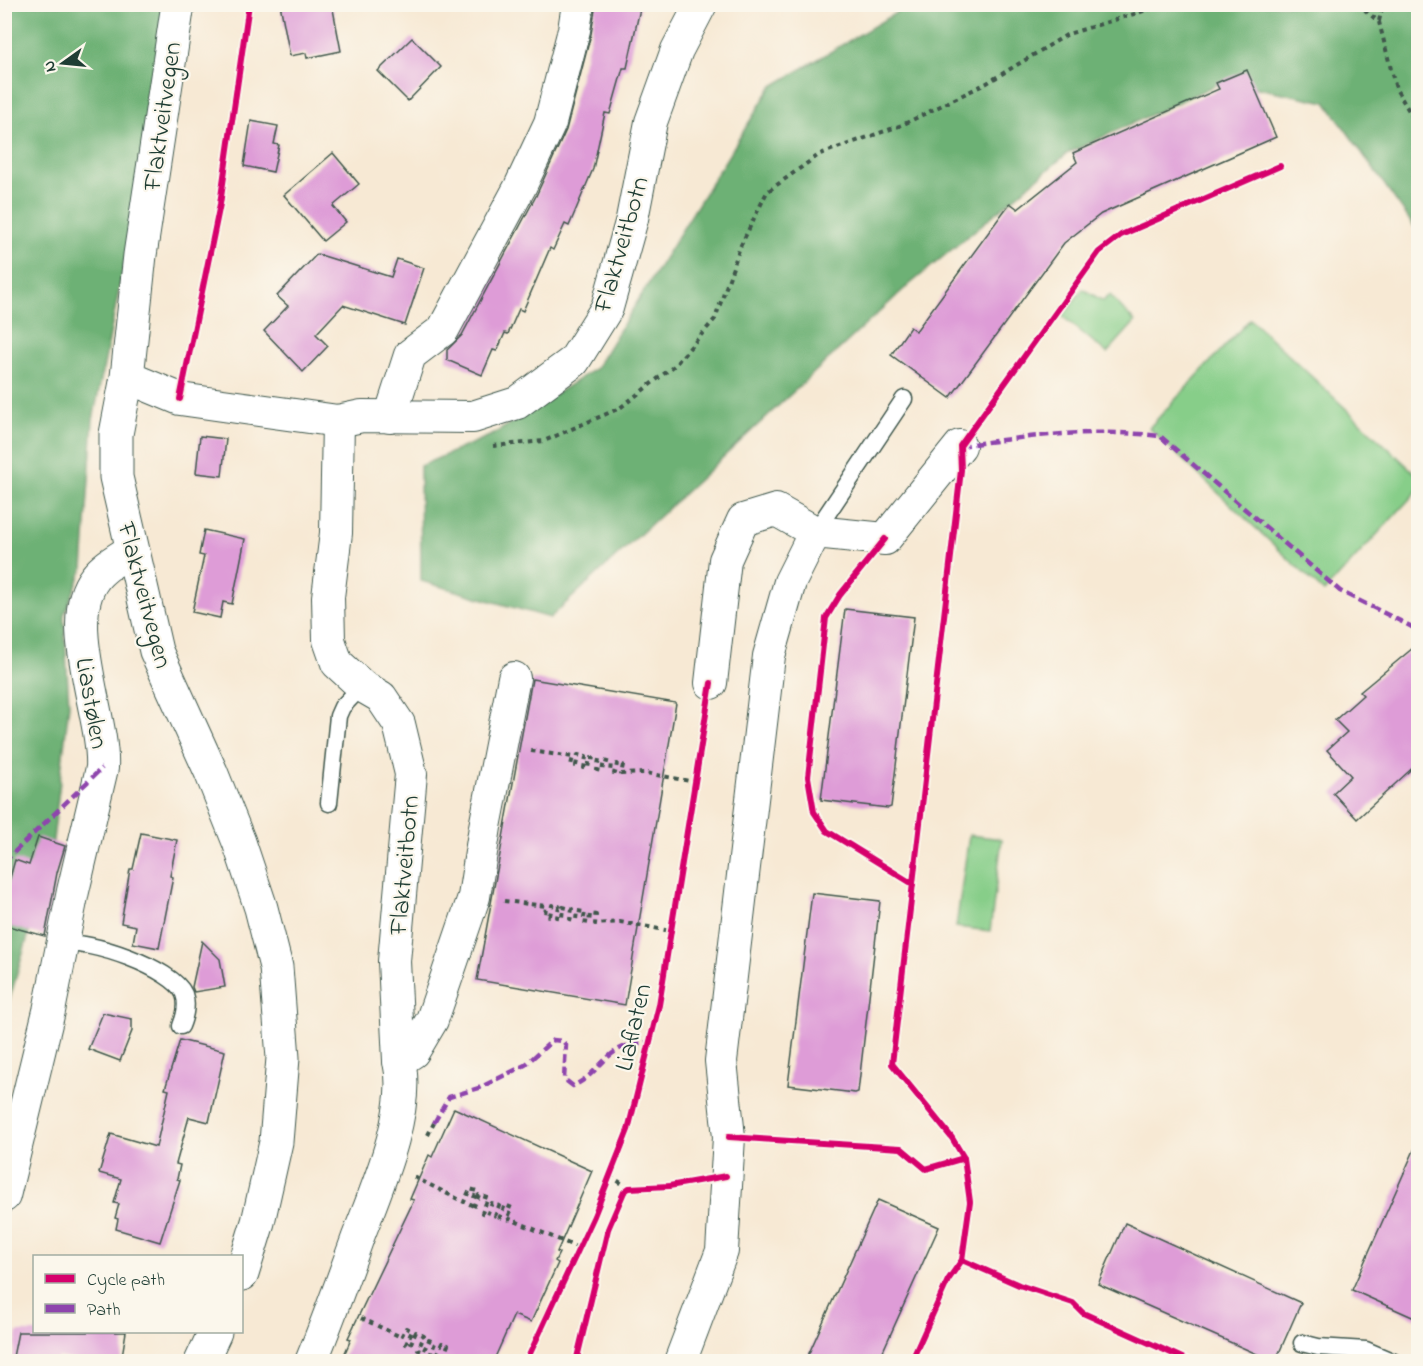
<svg xmlns="http://www.w3.org/2000/svg" width="1423" height="1366" viewBox="0 0 1423 1366" font-family="'Indie Flower',sans-serif">
<rect width="100%" height="100%" fill="#fbf7ec"/>
<filter id="ink" filterUnits="userSpaceOnUse"><feTurbulence type="fractalNoise" baseFrequency=".0167" numOctaves="2"/><feDisplacementMap in="SourceGraphic" scale="12" xChannelSelector="R" yChannelSelector="G"/><feConvolveMatrix kernelMatrix="1 2 1 2 8 2 1 2 1" color-interpolation-filters="sRGB"/></filter>
<filter id="wash" filterUnits="userSpaceOnUse"><feTurbulence type="fractalNoise" baseFrequency=".008" numOctaves="4" result="noise"/><feDisplacementMap in="SourceGraphic" scale="24" xChannelSelector="R" yChannelSelector="G"/><feGaussianBlur stdDeviation="1.35" result="paint"/><feColorMatrix in="noise" values="0 0 0 0 0 0 0 0 0 0 0 0 0 0 0 0 0 1.4 0 .05"/><feComposite in="paint" operator="in"/></filter>
<g filter="url(#wash)">
<rect width="100%" height="100%" fill="#f7e9d4"/>
<g fill="#87ce89" stroke="#53865e" stroke-width="1.5">
<polygon points="1083,289 1103,301 1110,295 1135,322 1107,353 1062,316"/>
<polygon points="1250,319 1418,476 1418,490 1324,592 1149,428"/>
<polygon points="969,835 1002,839 990,931 956,927"/>
</g>
<g fill="#6db175" stroke="#467754" stroke-width="1.5">
<polygon points="5,5 176,5 93,420 83,569 64,615 69,705 51,857 5,1015"/>
<polygon points="909,5 1418,5 1418,232 1326,102 1224,81 1068,153 903,290 550,618 421,581 420,466 494,434 596,368 771,87"/>
</g>
<g id="blocks">
<g fill="#de9cd7">
<polygon points="280,4 332,4 341,51 307,58 306,53 290,56"/>
<polygon points="596,4 641,4 627,68 623,68 610,114 605,113 593,169 569,226 565,224 553,250 550,248 523,311 519,309 508,334 505,333 497,351 493,350 482,375 447,360 447,350 462,335 536,196 566,130 591,34"/>
<polygon points="412,38 441,67 408,101 378,71"/>
<polygon points="1247,70 1276,137 1101,214 1064,243 950,398 891,355 910,327 916,331 1010,203 1018,209 1077,162 1073,153 1219,89 1216,83"/>
<polygon points="251,121 278,126 274,144 279,145 273,172 244,166"/>
<polygon points="333,153 359,184 333,206 346,222 323,241 284,195"/>
<polygon points="317,254 391,277 397,259 424,268 405,325 343,305 316,334 328,346 303,372 264,331 288,306 277,296"/>
<polygon points="200,436 226,439 222,476 196,473"/>
<polygon points="204,530 245,539 232,604 223,602 220,618 192,612 204,556 199,555"/>
<polygon points="845,609 914,617 891,807 888,808 821,800"/>
<polygon points="1419,643 1419,762 1357,819 1333,793 1351,776 1327,750 1347,732 1335,720 1363,695 1360,692"/>
<polygon points="532,679 676,703 625,1005 477,980"/>
<polygon points="141,833 177,840 170,876 173,877 159,948 133,943 136,926 121,923 130,869 133,869"/>
<polygon points="38,837 65,846 57,873 45,936 4,925 4,898 15,860 29,865"/>
<polygon points="812,893 880,901 858,1092 855,1093 788,1085"/>
<polygon points="202,941 220,959 225,987 194,992 192,987"/>
<polygon points="103,1013 132,1019 132,1031 120,1061 88,1049"/>
<polygon points="180,1040 225,1051 209,1122 189,1117 176,1164 180,1165 177,1179 180,1180 160,1242 116,1229 118,1219 115,1218 119,1204 114,1203 121,1179 99,1173 111,1134 156,1147 169,1090 165,1089"/>
<polygon points="454,1108 592,1171 557,1252 559,1253 555,1261 558,1263 531,1322 514,1315 493,1362 341,1362 351,1339 348,1338 414,1200 410,1199 429,1155 432,1157"/>
<polygon points="1419,1139 1419,1320 1352,1290"/>
<polygon points="878,1200 939,1227 878,1362 805,1362"/>
<polygon points="1125,1223 1301,1303 1275,1362 1098,1284"/>
<polygon points="18,1332 126,1332 121,1362 82,1362 58,1357 57,1362 12,1362"/>
</g>
</g>
</g>
<g filter="url(#ink)">
<use href="#blocks" fill-opacity="0" stroke="#3f574c" stroke-width="1.5"/>
<g fill="none" stroke-linecap="round" stroke-linejoin="round">
<g stroke="#3f574c" stroke-width="19">
<g id="lane">
<polyline points="815,532 904,399"/>
<polyline points="329,803 338,716 342,707 362,686"/>
<path d="M 62,944 C 88,939 173,968 184,994 C 188,1005 185,1016 181,1026"/>
<polyline points="1302,1343 1318,1347 1366,1350 1394,1362"/>
</g>
</g>
<g stroke="#3f574c" stroke-width="34">
<g id="street">
<polyline points="127,377 180,399 338,421 362,416 473,417 517,403 574,361 607,308 632,219 651,122 677,50 701,4"/>
<polyline points="390,417 410,355 443,330 520,187 550,123 574,30 578,4"/>
<polyline points="711,683 725,560 743,520 776,510 815,532"/>
<polyline points="399,1061 413,1052 432,1020 474,897 485,827 514,678"/>
<path d="M 4,1196 L 49,1011 L 73,891 L 102,768 C 105,717 61,621 95,578 C 104,566 119,558 131,550"/>
<path d="M 311,1362 C 328,1320 343,1279 358,1237 C 376,1190 411,1111 399,1061 L 394,961 L 411,774 L 399,724 L 381,697 L 362,686 L 337,663 L 329,640 L 328,597 L 336,533 L 338,421"/>
<polyline points="680,1362 722,1251 729,1137 721,1061 769,656 790,582 815,532 885,539 960,446"/>
</g>
</g>
<g stroke="#3f574c" stroke-width="35">
<g id="secondary">
<polyline points="178,4 140,255 127,377 116,434 116,477 156,651 211,772 239,842 261,908 276,967 283,1058 276,1142 258,1222 242,1274"/>
<polyline points="201,1362 215,1332"/>
</g>
</g>
<g stroke="#3f574c" stroke-width="4" stroke-dasharray="4.5 4.5" stroke-linecap="butt">
<polyline points="1358,4 1379,22 1396,89 1418,126"/>
<polyline points="1379,21 1383,4"/>
<polyline points="493,446 544,441 620,408 674,366 715,319 740,247 767,192 820,154 902,125 987,83 1068,34 1167,4"/>
<polyline points="531,751 573,757 571,765 576,766"/>
<polyline points="576,766 578,755 586,757 584,768 588,768 590,758 599,759 597,770 602,771 604,761 611,763 610,772 615,773 617,764 623,765 621,774 646,773 695,782"/>
<polyline points="504,901 546,906 545,915 550,916"/>
<polyline points="550,916 552,905 559,906 557,917 562,918 563,907 572,909 570,919 576,920 577,911 585,912 583,922 589,923 590,914 596,915 595,924 620,922 671,931"/>
<polyline points="428,1135 434,1123"/>
<polyline points="610,1176 629,1188"/>
<polyline points="414,1177 464,1202 470,1189 477,1191 470,1207 473,1208 479,1195 488,1198 482,1213 487,1215 492,1203 499,1206 495,1216 499,1219 505,1205 512,1208 507,1220 510,1219 579,1248"/>
<polyline points="361,1318 401,1337 406,1328 412,1331 406,1344 410,1345 416,1332 424,1336 418,1350 423,1352 429,1340 435,1343 431,1353 436,1356 442,1343 448,1345 443,1357 459,1362"/>
</g>
<use href="#lane" stroke="#fff" stroke-width="16"/>
<use href="#street" stroke="#fff" stroke-width="32"/>
<use href="#secondary" stroke="#fff" stroke-width="33"/>
<g stroke="#8e44ad" stroke-width="4.5" stroke-dasharray="9 4.5" stroke-linecap="butt">
<path d="M 960,446 C 1026,436 1094,428 1160,436 L 1340,591 L 1418,630"/>
<polyline points="4,862 102,768"/>
<path d="M 434,1123 L 449,1097 L 479,1088 L 525,1065 L 553,1040 L 563,1041 L 566,1045 L 564,1079 L 573,1086 C 605,1071 603,1044 649,1042"/>
</g>
<g stroke="#fbf7ec" stroke-width="10">
<g id="cycleway">
<polyline points="180,399 220,204 249,4"/>
<polyline points="885,539 840,595 826,618 808,777 814,812 827,831 913,884"/>
<polyline points="729,1137 901,1148 926,1169 964,1158"/>
<polyline points="962,1260 1019,1285 1073,1303 1083,1313 1191,1362"/>
<polyline points="526,1362 594,1216 628,1130 659,1005 711,683"/>
<polyline points="576,1362 608,1229 624,1192 629,1188 669,1186 726,1176"/>
<polyline points="911,1362 948,1280 962,1260 970,1202 964,1158 952,1138 892,1064 961,470 960,446 1099,252 1121,235 1280,166"/>
</g>
</g>
<use href="#cycleway" stroke="#d6006c" stroke-width="6"/>
</g>
</g>
<g text-anchor="middle" stroke-width="4.5" stroke-linejoin="round" paint-order="stroke">
<g font-size="26" fill="#1f3d34" stroke="#fbf7ec">
<text transform="translate(161 116) rotate(-82)" y="9">Flaktveitvegen</text>
<text transform="translate(620 244) rotate(-74)" y="9">Flaktveitbotn</text>
<text transform="translate(146 595) rotate(75)" y="9">Flaktveitvegen</text>
<text transform="translate(93 703) rotate(80)" y="9">Liastølen</text>
<text transform="translate(403 865) rotate(-85)" y="9">Flaktveitbotn</text>
<text transform="translate(632 1027) rotate(-77)" y="9">Liaflaten</text>
</g>
</g>
<rect width="1423" height="1366" fill="none" stroke="#fbf7ec" stroke-width="24"/>
<rect x="33" y="1255" width="210" height="78" fill="#fbf7ec" stroke="#a3ada2" stroke-width="1.5"/>
<rect x="45" y="1274" width="30" height="9" fill="#d6006c" stroke="#a3ada2" stroke-width="1.5"/>
<text x="87" y="1285" font-size="18" fill="#1f3d34">Cycle path</text>
<rect x="45" y="1304" width="30" height="9" fill="#8e44ad" stroke="#a3ada2" stroke-width="1.5"/>
<text x="87" y="1315" font-size="18" fill="#1f3d34">Path</text>
<g transform="translate(63 63) rotate(255)" stroke="#fbf7ec" stroke-width="4.5" paint-order="stroke">
<path d="M0-4.5L10 22L0 15L-10 22Z" fill="#1f3d34"/>
<text y="-9" font-size="16" font-weight="bold" text-anchor="middle" fill="#1f3d34">N</text>
</g>
</svg>
